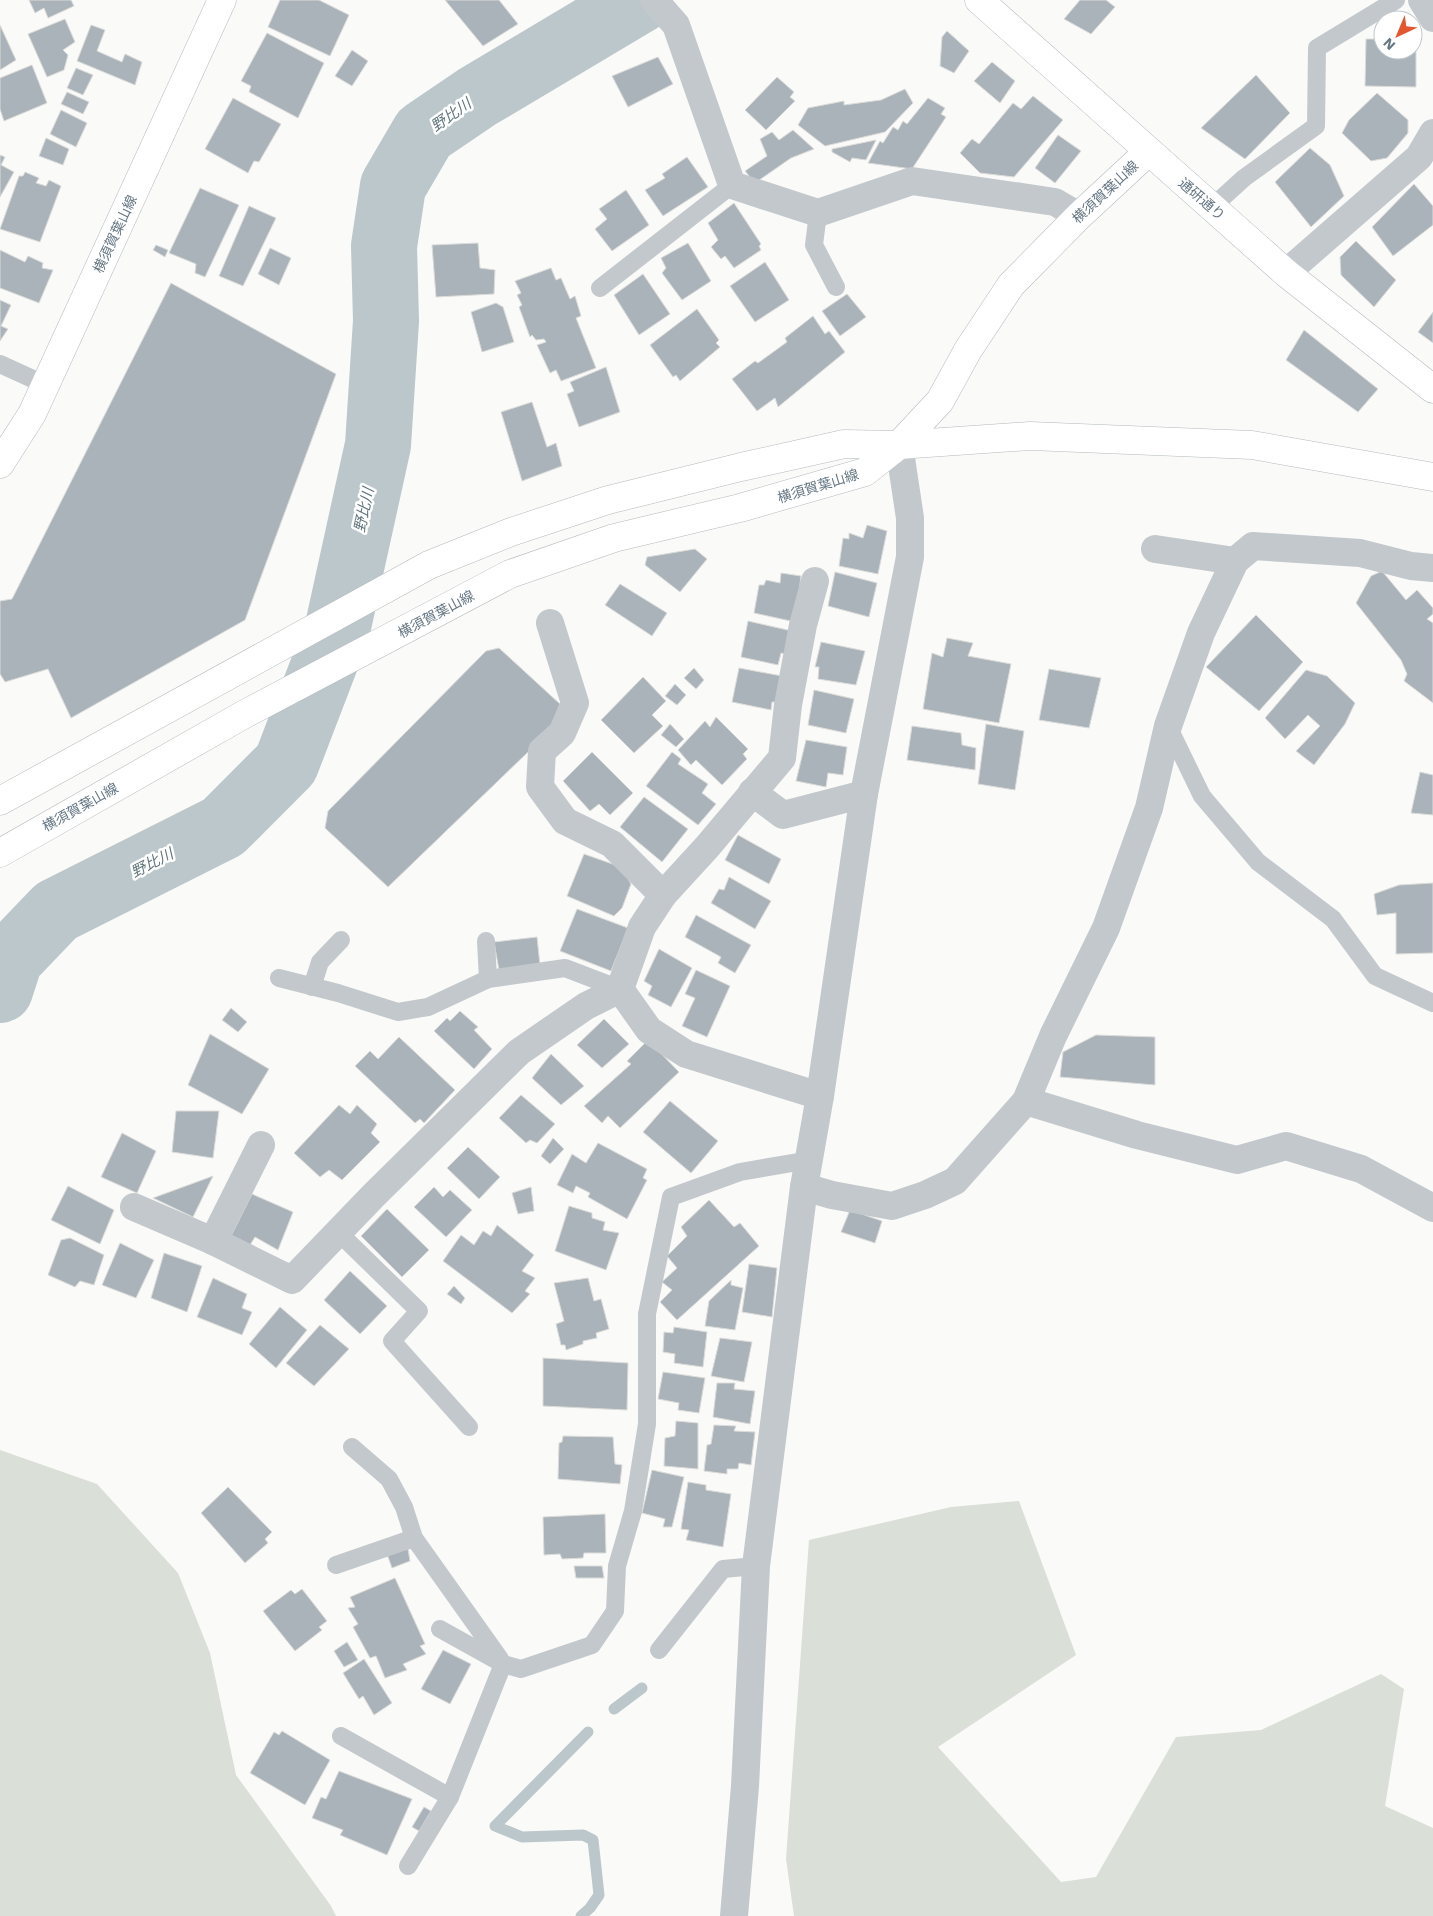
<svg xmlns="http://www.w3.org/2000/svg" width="1433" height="1916" viewBox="0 0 1433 1916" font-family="'Work Sans','Noto Sans JP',sans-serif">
<rect width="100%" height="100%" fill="#fafaf8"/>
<g fill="#dadfd7">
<polygon points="0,1450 97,1484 178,1573 210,1653 236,1775 331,1906 336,1916 0,1916"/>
<polygon points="1019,1501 1076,1655 938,1747 1061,1882 1096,1877 1176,1737 1261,1730 1381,1674 1404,1689 1385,1806 1433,1828 1433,1916 794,1916 786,1859 809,1540 951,1507"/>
</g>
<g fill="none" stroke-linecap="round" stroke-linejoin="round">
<g stroke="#bbc7cb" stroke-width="11">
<polyline points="614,1709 642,1688"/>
<polyline points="581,1916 590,1908 599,1895 593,1840 583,1835 522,1837 495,1826 588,1732"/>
</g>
<polyline stroke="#bbc7cb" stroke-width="66" points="0,990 10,959 56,911 223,827 286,764 337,631 378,445 386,321 384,246 393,186 424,133 477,97 640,0"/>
</g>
<g fill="#aab3b9" stroke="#dcdcda">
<polygon points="29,0 71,0 74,6 48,18 44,8 35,13"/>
<polygon points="280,0 319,0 349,15 330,56 268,27"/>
<polygon points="445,0 499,0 518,24 483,46"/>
<polygon points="1080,0 1106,0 1115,7 1091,34 1064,19"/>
<polygon points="65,19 75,42 63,50 68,55 64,70 47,77 28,34"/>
<polygon points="0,25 16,60 0,70"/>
<polygon points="91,25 105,30 97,51 122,62 125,54 142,62 135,85 77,61"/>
<polygon points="947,31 969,51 954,73 940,66 942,37"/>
<polygon points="267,33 324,63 298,118 249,92 251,86 241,81"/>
<polygon points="1366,39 1383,39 1383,50 1413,50 1413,40 1416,40 1416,87 1365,86"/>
<polygon points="352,50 368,61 352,86 335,76"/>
<polygon points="658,57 673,84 628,107 612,76"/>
<polygon points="992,62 1015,81 1000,103 974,81"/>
<polygon points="32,65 47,103 4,121 0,109 0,78"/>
<polygon points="76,68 93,75 83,95 67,88"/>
<polygon points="1256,75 1290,113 1245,159 1201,128"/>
<polygon points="777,77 794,92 790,97 795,101 766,130 745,110"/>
<polygon points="905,89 913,103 885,132 825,146 798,125 808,108 844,101 844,105 881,100"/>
<polygon points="67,92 89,102 83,114 61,104"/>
<polygon points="1377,93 1408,120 1408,133 1387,158 1371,161 1342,133 1349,120"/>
<polygon points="1033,96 1063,120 1014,177 980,173 960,153 972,139 979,144 1013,103 1021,109"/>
<polygon points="233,98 281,124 259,162 254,161 248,173 205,149"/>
<polygon points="928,98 945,108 941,114 946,117 912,169 868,163 880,141 883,143 893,127 898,130 903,121 907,124"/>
<polygon points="61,110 87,123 76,147 50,134"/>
<polygon points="793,130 814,149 791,158 755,183 745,171 767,156 760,139 772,132 779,140"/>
<polygon points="1058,135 1081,151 1055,183 1035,168"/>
<polygon points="46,138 69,149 63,165 39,156"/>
<polygon points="876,140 866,160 852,158 850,162 832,152 832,149"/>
<polygon points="1310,148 1330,165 1344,196 1311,227 1275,182"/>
<polygon points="0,155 5,157 1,165 14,172 0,197"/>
<polygon points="687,157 708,187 663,216 645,190 665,178 662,174"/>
<polygon points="25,172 39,178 36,183 46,186 49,180 61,186 40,242 0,229 19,176 23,176"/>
<polygon points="1414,184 1433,206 1433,225 1393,256 1372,227"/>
<polygon points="200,188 239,205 205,277 195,273 196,264 169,253"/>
<polygon points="626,190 649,225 612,251 595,229 607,219 599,209"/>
<polygon points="734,203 761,244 759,246 761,250 734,268 725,256 721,259 711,247 718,240 708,223"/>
<polygon points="249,206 276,218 243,286 219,276"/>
<polygon points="1356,241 1396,280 1374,307 1341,275 1340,257"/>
<polygon points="478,243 480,268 495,270 494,294 436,297 432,245"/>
<polygon points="688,243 711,281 682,300 662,273 666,268 661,258"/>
<polygon points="156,245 168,250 165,257 153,250"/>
<polygon points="270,248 291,258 279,285 258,274"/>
<polygon points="0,250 25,262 28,256 43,263 42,268 53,270 39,303 0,288"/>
<polygon points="765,262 789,300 755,322 730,286"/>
<polygon points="551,268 556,280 561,278 570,299 575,296 581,316 576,318 596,368 561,381 556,370 550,373 537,345 546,342 544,339 536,340 532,335 530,337 519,307 522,305 517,295 521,293 515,281"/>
<polygon points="643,274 670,314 639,335 614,295"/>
<polygon points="171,283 336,374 245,620 71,718 48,669 5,682 0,674 0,601 12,599"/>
<polygon points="847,294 866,317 840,336 822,311"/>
<polygon points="0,300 11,305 1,326 8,329 0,341"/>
<polygon points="496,303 503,307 514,342 482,352 471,312"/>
<polygon points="697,309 719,340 716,343 720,347 680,381 676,375 673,377 650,345"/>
<polygon points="1433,312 1433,343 1418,332"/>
<polygon points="813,316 825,334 829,331 845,352 778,407 775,398 757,411 732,379 755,361 758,363 787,342 785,338"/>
<polygon points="1304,330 1378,389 1358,412 1286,360"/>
<polygon points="606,367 620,412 579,427 567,394 574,391 570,382"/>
<polygon points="532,402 547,447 556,443 562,466 522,481 501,412"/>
<polygon points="867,525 887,531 878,574 839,566 843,538 849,539 849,533 863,538"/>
<polygon points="695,549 707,559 680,592 645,565 647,557"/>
<polygon points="1382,571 1406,600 1417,590 1433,608 1433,614 1427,619 1433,623 1433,703 1404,681 1407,674 1401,660 1356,603 1371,576"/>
<polygon points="835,572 877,583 869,617 828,606"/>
<polygon points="781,573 801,576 795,622 754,613 759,585 764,585 766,580 780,583"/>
<polygon points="620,584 667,613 652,636 605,605"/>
<polygon points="1256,615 1303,662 1259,711 1206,667"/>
<polygon points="748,621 792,631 786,654 781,653 778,665 741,657"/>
<polygon points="947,638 973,643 968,656 1011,664 999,723 923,709 932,653 943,657"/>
<polygon points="821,642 865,651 856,685 818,679 819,667 815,667"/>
<polygon points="499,648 560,704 555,726 388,887 325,828 328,811 486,651"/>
<polygon points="694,668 704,680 696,689 684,678"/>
<polygon points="739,668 782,676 778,702 772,702 771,710 732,702"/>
<polygon points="1049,669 1101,678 1089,728 1039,720"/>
<polygon points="1306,670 1327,676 1355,703 1345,724 1314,765 1296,751 1320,726 1308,715 1285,739 1265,718"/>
<polygon points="643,677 666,701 652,715 663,726 634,753 601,720"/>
<polygon points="675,684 686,695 677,705 665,696"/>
<polygon points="814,690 854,699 846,733 808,725"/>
<polygon points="716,717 748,749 743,754 747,759 722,785 696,760 691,765 678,750 705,721 710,727"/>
<polygon points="670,724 684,739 676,747 661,735"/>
<polygon points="986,724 1024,731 1015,790 978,784"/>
<polygon points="912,726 961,733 962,745 976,748 975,770 907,760"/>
<polygon points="806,740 847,747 843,775 828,773 826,787 796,781"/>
<polygon points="592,752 633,793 610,815 599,804 590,811 563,781"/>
<polygon points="672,752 681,759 678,764 708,784 702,793 716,804 698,825 646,786"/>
<polygon points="1420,772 1433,775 1433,815 1411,813"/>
<polygon points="644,797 688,829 662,862 620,827"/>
<polygon points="738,835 781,859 769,884 725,860"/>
<polygon points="584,854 621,867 631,884 622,908 614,916 567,896"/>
<polygon points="729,877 771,901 755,929 711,903 719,889 724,890"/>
<polygon points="1433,883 1433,953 1396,954 1396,913 1377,915 1374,894 1399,885"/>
<polygon points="577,909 628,928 611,971 560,951"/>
<polygon points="696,915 751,945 735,973 718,963 721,957 685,937"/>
<polygon points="537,937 540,965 499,970 494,942"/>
<polygon points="659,949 692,968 671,1007 648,995 652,986 644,981"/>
<polygon points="696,970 730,986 707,1037 682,1026 695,998 685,994"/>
<polygon points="231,1008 247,1022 238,1032 222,1020"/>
<polygon points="460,1011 478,1027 474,1030 492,1049 474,1069 434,1031 447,1018 450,1021"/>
<polygon points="604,1019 629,1044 602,1068 577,1045"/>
<polygon points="210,1034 269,1069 242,1114 188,1085"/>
<polygon points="1096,1035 1155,1037 1155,1085 1060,1077 1063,1052"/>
<polygon points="399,1037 455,1090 424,1123 420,1119 415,1123 355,1066 370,1051 378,1059"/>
<polygon points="648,1040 679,1072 620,1128 608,1116 602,1123 584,1106 631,1064 627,1061"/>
<polygon points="551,1054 584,1086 561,1105 532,1078"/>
<polygon points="521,1095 555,1124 537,1143 530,1140 526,1143 499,1118"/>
<polygon points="670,1101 718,1141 691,1173 643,1132"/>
<polygon points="339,1105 350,1114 357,1105 377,1124 371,1133 380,1142 342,1180 329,1170 320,1177 294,1153"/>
<polygon points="176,1111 219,1111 213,1158 172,1152"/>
<polygon points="122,1133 156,1151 137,1193 101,1177"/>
<polygon points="553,1138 564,1149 550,1164 541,1156"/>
<polygon points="598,1143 647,1169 643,1178 647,1180 627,1219 588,1197 590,1193 576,1186 573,1193 557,1185 572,1154 586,1163"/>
<polygon points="468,1147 500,1177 479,1199 447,1168"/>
<polygon points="213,1176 193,1217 153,1198"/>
<polygon points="68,1186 114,1210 100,1244 51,1220"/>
<polygon points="434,1187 443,1197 450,1190 472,1210 446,1237 414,1207"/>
<polygon points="531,1187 534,1211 518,1214 512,1193"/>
<polygon points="252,1194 293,1212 278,1250 255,1237 250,1245 231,1236"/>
<polygon points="709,1200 734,1227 740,1223 759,1246 677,1320 660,1302 672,1290 662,1282 677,1268 667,1256 687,1236 681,1227"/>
<polygon points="569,1206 592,1213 592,1218 605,1222 603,1230 619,1233 606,1270 555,1251"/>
<polygon points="387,1209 429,1250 402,1277 361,1236"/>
<polygon points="850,1210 882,1221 875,1243 841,1232"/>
<polygon points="497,1225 534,1255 522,1271 535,1278 525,1291 530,1294 512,1313 443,1261 461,1235 474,1245 483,1231 491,1236"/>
<polygon points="70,1238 104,1255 94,1285 80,1281 75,1287 48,1275 61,1240"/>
<polygon points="120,1243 154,1260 136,1298 102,1285"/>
<polygon points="164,1253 202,1266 187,1312 151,1298"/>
<polygon points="749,1264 777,1268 772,1317 742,1312"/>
<polygon points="350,1271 387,1306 360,1334 324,1300"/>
<polygon points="213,1278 247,1294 242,1308 252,1312 242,1335 197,1317"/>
<polygon points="588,1278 594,1301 601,1299 609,1329 596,1333 597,1338 583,1341 583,1344 566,1350 565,1345 561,1345 556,1324 564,1321 554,1283"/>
<polygon points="731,1280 731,1285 743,1288 735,1330 705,1326 709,1301"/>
<polygon points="454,1286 465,1298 461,1304 447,1294"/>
<polygon points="280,1307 307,1330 276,1368 249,1344"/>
<polygon points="320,1325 349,1349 314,1386 286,1363"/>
<polygon points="674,1327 707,1332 703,1367 674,1363 675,1354 663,1352 664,1332 673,1333"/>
<polygon points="720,1338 752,1342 744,1382 711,1376"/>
<polygon points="543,1358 628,1363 627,1410 543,1406"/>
<polygon points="663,1372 705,1378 699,1413 678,1410 679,1403 658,1399"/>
<polygon points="717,1383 735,1383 734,1389 755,1391 750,1424 713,1417"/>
<polygon points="676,1421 698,1423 698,1469 664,1466 665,1438 675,1436"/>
<polygon points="714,1425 736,1426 734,1431 755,1432 751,1465 739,1463 738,1469 727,1469 727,1474 704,1471 707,1445 711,1444"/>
<polygon points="563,1436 613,1437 615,1464 622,1465 620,1484 558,1479 559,1443 562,1442"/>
<polygon points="652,1470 684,1477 672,1527 663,1527 665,1519 642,1513"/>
<polygon points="688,1482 706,1485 706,1490 731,1494 723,1547 686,1540 689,1530 681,1529"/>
<polygon points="228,1487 272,1532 265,1539 268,1543 245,1563 201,1513"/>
<polygon points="605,1514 606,1553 584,1553 583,1558 562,1559 560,1554 544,1555 543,1517"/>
<polygon points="408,1549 410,1561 392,1568 387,1554"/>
<polygon points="574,1566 602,1566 604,1578 576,1578"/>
<polygon points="395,1578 425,1644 420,1646 426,1654 403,1664 407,1670 385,1678 376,1656 370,1658 353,1627 358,1624 348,1608 355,1607 350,1597"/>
<polygon points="302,1589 327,1621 319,1627 322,1630 295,1651 263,1611 291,1590 295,1594"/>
<polygon points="347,1642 358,1660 344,1667 334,1651"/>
<polygon points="443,1650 471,1664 450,1704 421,1689"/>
<polygon points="364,1659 392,1703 374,1715 363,1696 359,1699 343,1673"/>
<polygon points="282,1731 330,1760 305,1805 250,1773 274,1732 279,1735"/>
<polygon points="339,1771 412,1799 387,1855 340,1835 343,1830 312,1818 321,1797 326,1799"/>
<polygon points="424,1807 431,1811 419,1831 412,1827"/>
</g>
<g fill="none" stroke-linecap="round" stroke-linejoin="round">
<g stroke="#b3babf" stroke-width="29">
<g id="secondary">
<polyline points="979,0 1286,273 1433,389"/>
<polyline points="899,445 1030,436 1252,445 1433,477"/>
</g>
</g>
<g stroke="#b5babe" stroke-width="29">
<g id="primary">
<polyline points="0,464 32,414 222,0"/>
<polyline points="0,801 429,565 511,532 608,500 741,467 844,444 899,445"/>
<polyline points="0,853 243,715 510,574 614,538 740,508 865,472 899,445 940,401 968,350 1011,285 1079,216 1148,152"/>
</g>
</g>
<g stroke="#c3c8cc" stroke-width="18">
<polyline points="1211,208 1244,178 1316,126 1317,48 1396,0"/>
<polyline points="818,213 814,245 836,287"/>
<polyline points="600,288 732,185"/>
<polyline points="0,364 35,380 46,383"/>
<polyline points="1168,726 1202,796 1258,862 1333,919 1375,976 1433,1003"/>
<polyline points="486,941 488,979"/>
<polyline points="279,978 338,993 398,1012 428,1007 488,979 565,968 620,989"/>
<polyline points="312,987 320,962 341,940"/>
<polyline points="338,1232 419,1311 392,1341 469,1427"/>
<polyline points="352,1447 389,1479 404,1507 414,1538 500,1659"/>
<polyline points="336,1565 414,1538"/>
<polyline points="440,1629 503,1664 521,1669 592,1645 615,1611 617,1566 633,1511 647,1424 647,1314 671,1197 740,1172 810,1160"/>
<polyline points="659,1650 723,1569 756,1566"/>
<polyline points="341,1736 450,1797"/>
<polyline points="408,1866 450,1797 503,1664"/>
</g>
<g stroke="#c3c8cc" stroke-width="28">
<polyline points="654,0 676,25 732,185 818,213 912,181 1055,202 1079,216"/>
<polyline points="1422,0 1433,18"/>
<polyline points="1286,273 1419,157 1433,133"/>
<polyline points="1235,561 1253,546 1360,553 1411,566 1433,568"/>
<polyline points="815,581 803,625 788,705 782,758 707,847 663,895 642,927 620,989 649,1030 686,1054 820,1096"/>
<polyline points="550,623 575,703 562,733 542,751 540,787 565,821 612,844 663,895"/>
<polyline points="752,792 783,815 864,794"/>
<polyline points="1026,1101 1137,1135 1237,1160 1286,1146 1361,1169 1433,1208"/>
<polyline points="804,1187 832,1195 892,1206 925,1195 955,1181 1026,1101 1053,1036 1106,928 1149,808 1168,726 1201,633 1235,561 1155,549"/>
<polyline points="134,1207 213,1241 292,1280 374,1195 519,1052 586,1006 620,989"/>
<polyline points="213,1241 261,1145"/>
<polyline points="734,1916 745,1786 756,1566 804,1187 820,1096 864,794 910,557 910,518 899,445"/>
</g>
<use href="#secondary" stroke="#fff" stroke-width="28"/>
<use href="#primary" stroke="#fff" stroke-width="28"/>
</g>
<g text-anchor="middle" stroke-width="5" stroke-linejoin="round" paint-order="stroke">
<g font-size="14" fill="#657683" stroke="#fff">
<text transform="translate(1105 192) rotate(-43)" y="5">横須賀葉山線</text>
<text transform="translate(1202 199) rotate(41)" y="5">通研通り</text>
<text transform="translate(115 234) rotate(-65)" y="5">横須賀葉山線</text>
<text transform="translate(818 486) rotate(-17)" y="5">横須賀葉山線</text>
<text transform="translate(436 614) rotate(-28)" y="5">横須賀葉山線</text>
<text transform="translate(80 807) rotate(-29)" y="5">横須賀葉山線</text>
</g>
<g font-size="15" font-style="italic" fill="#60757c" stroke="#fff">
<text transform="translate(451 115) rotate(-35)" y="5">野比川</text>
<text transform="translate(364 510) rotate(-78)" y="5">野比川</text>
<text transform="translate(152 863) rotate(-27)" y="5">野比川</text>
</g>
</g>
<g transform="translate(1398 35) rotate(224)"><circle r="24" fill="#ffffff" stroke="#c1c8cd"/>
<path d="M0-4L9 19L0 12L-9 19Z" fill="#e4572e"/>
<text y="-8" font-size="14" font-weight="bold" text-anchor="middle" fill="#657683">N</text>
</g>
</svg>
